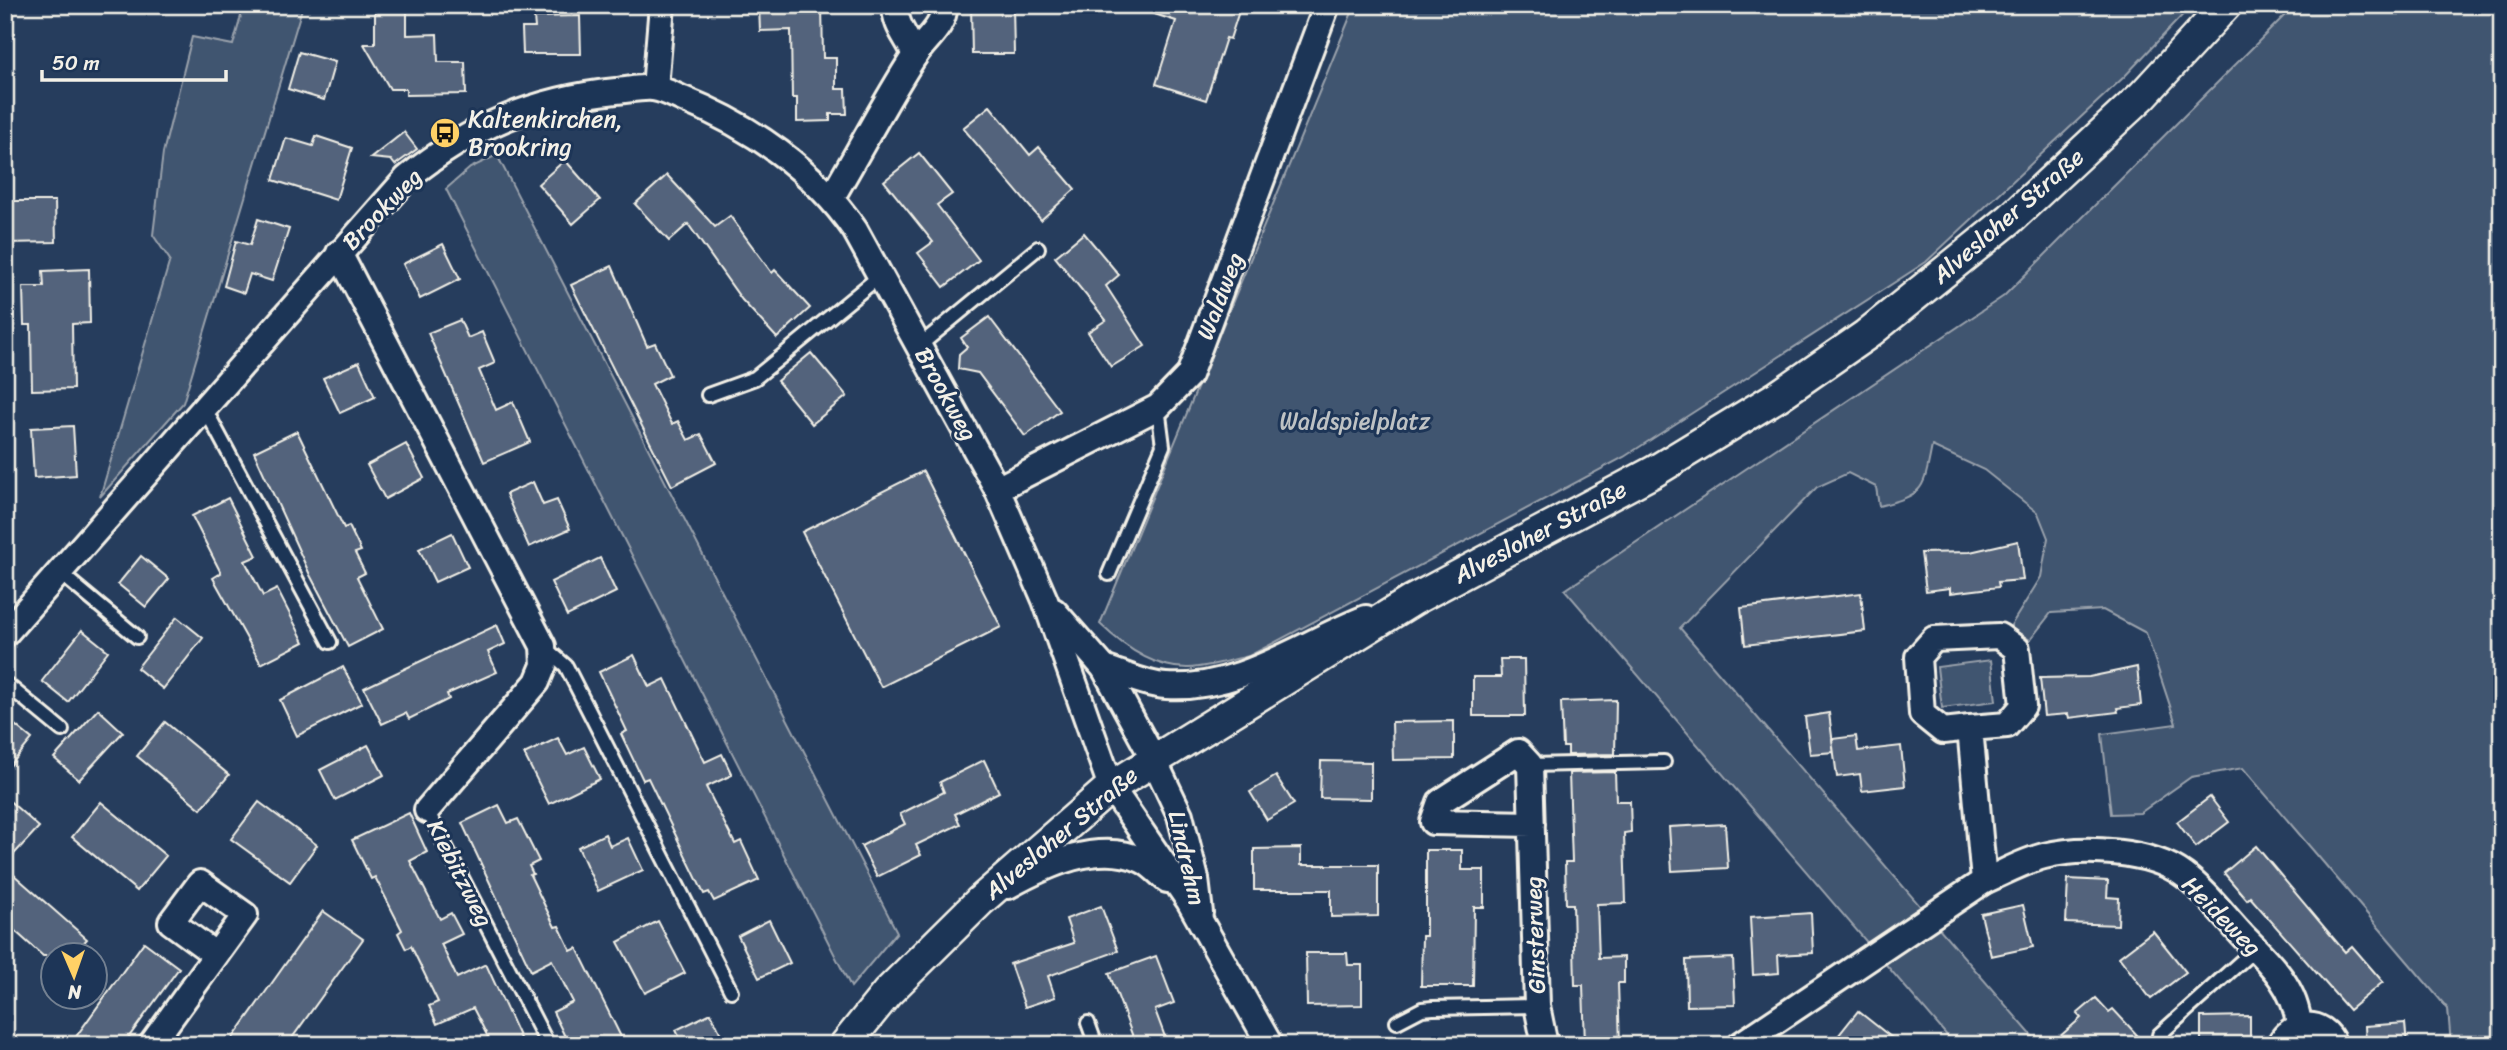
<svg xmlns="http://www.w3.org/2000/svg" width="2507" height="1050" viewBox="0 0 2507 1050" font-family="Sriracha,sans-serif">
<rect width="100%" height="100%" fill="#263d5d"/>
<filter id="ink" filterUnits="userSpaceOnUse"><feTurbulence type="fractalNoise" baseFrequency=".0143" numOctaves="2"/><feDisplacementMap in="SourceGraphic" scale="14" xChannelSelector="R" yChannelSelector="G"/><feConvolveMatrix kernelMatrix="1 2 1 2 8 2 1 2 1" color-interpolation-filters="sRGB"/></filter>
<g filter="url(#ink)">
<g fill="#40546f" stroke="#9aa2ac" stroke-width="2">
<polygon points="244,5 303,5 183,403 100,497 170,260 153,235 163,153 192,37 233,45"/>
<path d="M 1355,5 L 2192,5 L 2124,77 L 1926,262 L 1624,457 L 1249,656 C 1230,660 1208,667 1189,668 C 1155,669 1123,646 1100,624 Z"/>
<path d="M 2295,5 L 2502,5 L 2502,1045 L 2451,1045 L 2448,1009 L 2243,768 L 2191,777 L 2140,813 L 2111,814 L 2102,734 L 2176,724 L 2146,633 L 2103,610 L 2051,613 L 2030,640 L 2010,627 L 2041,577 L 2048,538 L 2038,513 L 1984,470 L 1932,446 C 1923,490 1926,494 1879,506 L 1876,487 L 1848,473 L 1817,487 L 1680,628 L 2040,1045 L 1955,1045 L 1565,590 L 2004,296 Z"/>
<polygon points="497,155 897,932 851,987 446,189 470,168"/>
<polygon points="1991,660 1996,701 1942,708 1937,667"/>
</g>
<g fill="#52647b" stroke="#f4f1e8" stroke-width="2">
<polygon points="375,5 407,5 407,35 437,34 438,62 465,62 466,94 406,95 406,89 390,89 364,44 375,44"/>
<polygon points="759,5 822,5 823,58 836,58 836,89 846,89 847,114 830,114 830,121 797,122 797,98 792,98 791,30 760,31"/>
<polygon points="971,5 1013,5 1014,54 972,54"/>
<polygon points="1140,5 1241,5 1230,39 1226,38 1206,100 1156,84 1176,21 1139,9"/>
<polygon points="580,16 581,54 523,54 522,28 535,28 534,17"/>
<polygon points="299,52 335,62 324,100 288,89"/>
<polygon points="990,106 1030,155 1039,147 1075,189 1041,220 963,128"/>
<polygon points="404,132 417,149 395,165 391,160 371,158"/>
<polygon points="316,136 352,148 336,200 273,180 286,138 313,146"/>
<polygon points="919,153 952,194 937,205 979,260 944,287 918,253 933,242 884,181"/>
<polygon points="565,160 600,200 573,224 538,184"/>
<polygon points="667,175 715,227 730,216 772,273 775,270 810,308 777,338 742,300 688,224 669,241 635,204"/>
<polygon points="5,201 55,201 56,242 5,243"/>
<polygon points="258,219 289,229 272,281 250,274 244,293 224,286 236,241 250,245"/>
<polygon points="1084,233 1119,275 1106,286 1145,346 1111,367 1088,332 1106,320 1055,257"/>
<polygon points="443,244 460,279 420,299 403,264"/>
<polygon points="612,266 647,346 655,343 670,375 652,384 672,424 678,421 688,440 701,434 716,463 672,486 571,285"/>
<polygon points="89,269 90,323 72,324 73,389 32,390 31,325 24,325 23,287 44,287 43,271"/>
<polygon points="989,317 1060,411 1025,436 978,373 958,369 959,354 967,347 961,338"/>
<polygon points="460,320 468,338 482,332 495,363 479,370 496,410 513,402 530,442 484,462 428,333"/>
<polygon points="811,353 847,396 812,424 777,381"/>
<polygon points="359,362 375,397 340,413 323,378"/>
<polygon points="73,426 76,475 34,478 31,428"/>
<polygon points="297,431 344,528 349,526 361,551 355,553 365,573 357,577 383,629 348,647 310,575 254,452"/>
<polygon points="406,444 424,478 385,499 367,465"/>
<polygon points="923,471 1001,627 881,687 802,532"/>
<polygon points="533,482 543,505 557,500 570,529 529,547 506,494"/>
<polygon points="228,498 257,556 245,561 263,596 277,589 304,642 261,664 213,578 221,573 192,516"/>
<polygon points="452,533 468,567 435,582 419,549"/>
<polygon points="2018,541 2023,580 1998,582 1999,587 1950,593 1950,588 1926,591 1921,553 1970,552"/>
<polygon points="141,556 169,579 146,607 118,584"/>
<polygon points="600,558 616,592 567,616 551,582"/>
<polygon points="1861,593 1865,631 1745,645 1741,608"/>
<polygon points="177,617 203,638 163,689 137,668"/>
<polygon points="497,625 505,644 488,652 497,672 447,694 449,699 409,719 406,713 382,724 364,688"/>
<polygon points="82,630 108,651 68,702 42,681"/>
<polygon points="634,655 649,687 665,679 705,762 722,754 732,775 706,787 735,844 741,841 759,880 714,901 709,892 704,894 648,778 643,780 621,734 627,731 599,672"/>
<polygon points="1500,659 1524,659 1525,716 1473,716 1473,677 1501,677"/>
<polygon points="343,667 362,703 297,736 280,700"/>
<polygon points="2137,667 2141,705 2117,708 2118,712 2069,718 2068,714 2044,716 2040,678 2089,677"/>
<polygon points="1616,700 1615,754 1568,755 1568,747 1563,747 1561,702"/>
<polygon points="98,709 123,732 79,780 54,758"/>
<polygon points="1829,713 1834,752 1810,754 1805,717"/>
<polygon points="5,717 32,739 5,772"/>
<polygon points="1454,721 1454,759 1393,760 1392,722"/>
<polygon points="165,722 229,775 201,809 137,756"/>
<polygon points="1856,736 1858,751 1901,746 1905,786 1862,791 1860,774 1837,777 1832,739"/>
<polygon points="558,738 567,755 584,747 600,779 549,804 524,754"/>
<polygon points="368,745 384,775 335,800 320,770"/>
<polygon points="984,760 999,792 955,814 960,824 916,845 921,855 877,877 861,846 905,824 900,814 944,792 940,782"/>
<polygon points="1321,761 1371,762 1371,799 1320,798"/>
<polygon points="1615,772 1616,801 1630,801 1631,832 1624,833 1626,903 1597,904 1599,958 1624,957 1624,983 1618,983 1620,1045 1585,1045 1583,985 1575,985 1573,904 1566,904 1565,862 1572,862 1569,773"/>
<polygon points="1276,776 1294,804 1267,820 1250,792"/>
<polygon points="5,797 39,827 5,864"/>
<polygon points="2210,797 2229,822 2196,847 2177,822"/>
<polygon points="101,802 166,856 137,891 72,837"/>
<polygon points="259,802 317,845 290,882 231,839"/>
<polygon points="499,805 508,823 518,819 539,861 529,866 533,874 530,875 555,927 559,926 571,951 577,948 625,1045 569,1045 553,1012 573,1002 552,960 531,971 462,823"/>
<polygon points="409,813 427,852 410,861 440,919 451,913 462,934 441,944 457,978 486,964 523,1045 492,1045 473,1008 437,1024 429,1006 438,1002 411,946 406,949 398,933 402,930 375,877 371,879 352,840"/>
<polygon points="1725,824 1728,868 1672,871 1669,827"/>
<polygon points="605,834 610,846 628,838 643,870 598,891 578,847"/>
<polygon points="2256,846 2345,952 2352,946 2383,982 2349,1010 2250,897 2247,900 2224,873"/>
<polygon points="1301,848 1301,865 1378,865 1378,916 1331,917 1331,890 1254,890 1254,849"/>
<polygon points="1426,850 1462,850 1462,870 1484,870 1484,907 1474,907 1473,986 1421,986 1422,936 1426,936"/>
<polygon points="5,867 87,939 72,956 43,956 5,922"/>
<polygon points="2068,879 2108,881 2107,897 2119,898 2118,925 2066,923"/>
<polygon points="2023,905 2033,947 1991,956 1981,914"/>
<polygon points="1101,906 1118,951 1048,976 1055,997 1025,1007 1010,964 1074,943 1066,919"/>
<polygon points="323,911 363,939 287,1045 228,1045"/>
<polygon points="1811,913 1813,953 1778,955 1779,973 1753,975 1750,917"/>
<polygon points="769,920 790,963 759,978 738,936"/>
<polygon points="658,921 685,973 645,993 618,942"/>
<polygon points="2153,931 2186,972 2151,999 2119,957"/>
<polygon points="144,942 179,968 123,1045 70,1045"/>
<polygon points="1306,953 1347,953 1348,965 1362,965 1362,1005 1307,1006"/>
<polygon points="1156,956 1174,1003 1155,1010 1168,1045 1136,1045 1109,973"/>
<polygon points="1733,958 1735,1005 1687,1006 1686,960"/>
<polygon points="2096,998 2109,1012 2113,1009 2137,1035 2126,1045 2050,1045 2081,1018 2077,1014"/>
<polygon points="1858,1011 1901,1045 1831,1045"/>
<polygon points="711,1013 726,1045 683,1045 676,1030"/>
<polygon points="2250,1016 2250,1045 2201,1045 2201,1017"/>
<polygon points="2405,1023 2407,1045 2366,1045 2365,1026"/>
</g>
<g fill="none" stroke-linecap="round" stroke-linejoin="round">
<g stroke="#f4f1e8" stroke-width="18">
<g id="service">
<polyline points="919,346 1038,248"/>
<polyline points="708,395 755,378 881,275"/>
<polyline points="204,407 330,642"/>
<polyline points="59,572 137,637"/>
<polyline points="1109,574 1163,446 1158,407"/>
<polyline points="543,646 566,666 731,991"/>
<polyline points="5,683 62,730"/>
<polyline points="1530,765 1664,762"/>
<polyline points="427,810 548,1045"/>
<polyline points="1397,1022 1422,1009 1433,1008 1537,1006"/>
<polyline points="1088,1023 1096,1045"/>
<polyline points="2159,1035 2255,949"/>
</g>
</g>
<g stroke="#f4f1e8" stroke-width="30">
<g id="minor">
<path d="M 895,5 C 895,27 907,36 915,55"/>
<polyline points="655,88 662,5"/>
<path d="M 832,197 C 860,150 885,101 915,55 C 927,37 943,29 945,5"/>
<polyline points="339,253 543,646 544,665 537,682 427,810"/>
<polyline points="997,489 1158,407 1189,375 1327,5"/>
<polyline points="1054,611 1104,668 1153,758 1180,815 1196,879 1200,913"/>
<path d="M 5,634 L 407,178 C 470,127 535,99 616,91 C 628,90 642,87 653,88 C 663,89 674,95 683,99 C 751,126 814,170 855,230 L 997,489 L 1045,600 L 1111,787 L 1189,901 L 1270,1045"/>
<path d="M 1104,668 C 1124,674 1146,685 1166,686 C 1238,691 1302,643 1366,618"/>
<polyline points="1532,824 1433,822 1440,802 1518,752 1530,765 1537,1006 1545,1045"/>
<path d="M 1984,881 C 2003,873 2024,861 2044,856 C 2083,846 2151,850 2184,875 C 2206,891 2225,917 2244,937 C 2270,963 2296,988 2299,1026"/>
<path d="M 1008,886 C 1046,865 1098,840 1142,860 C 1151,864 1159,873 1167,880"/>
<polyline points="151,1045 245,915 200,883 171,922 216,955"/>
<polyline points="1740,1045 1984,881 1970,728 1943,731 1922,714 1918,657 1934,639 1999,636 2017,649 2023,706 2007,725 1970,728"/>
<path d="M 2279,1045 C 2291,1021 2323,1017 2334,1045"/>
</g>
</g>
<g stroke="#f4f1e8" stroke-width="35">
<polyline id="tertiary" points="845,1045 887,993 980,901 1111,787 1413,600 1655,471 1778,396 1866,335 2010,219 2143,95 2226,5"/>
</g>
<use href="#service" stroke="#1d3557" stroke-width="12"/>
<use href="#minor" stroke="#1d3557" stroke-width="24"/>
<use href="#tertiary" stroke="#1d3557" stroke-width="30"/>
</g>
</g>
<defs>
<g id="bus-disc" transform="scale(1.575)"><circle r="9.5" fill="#ffd166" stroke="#1d3557"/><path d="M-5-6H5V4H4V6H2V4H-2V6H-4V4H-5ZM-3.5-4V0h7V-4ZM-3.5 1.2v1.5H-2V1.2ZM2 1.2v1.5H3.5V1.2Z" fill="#111"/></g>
</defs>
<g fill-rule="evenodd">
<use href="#bus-disc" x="445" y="133"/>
</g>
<g text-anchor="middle" stroke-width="6" stroke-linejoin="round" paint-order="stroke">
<g font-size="24" fill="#f4f1e8" stroke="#1d3557" text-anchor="start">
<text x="468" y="127">Kaltenkirchen,<tspan x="468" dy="28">Brookring</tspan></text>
</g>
<g font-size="24" fill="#f4f1e8" stroke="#1d3557">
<text transform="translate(382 209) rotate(-46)" y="8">Brookweg</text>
<text transform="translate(2008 216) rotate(-41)" y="8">Alvesloher Straße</text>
<text transform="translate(1220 296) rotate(-69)" y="8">Waldweg</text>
<text transform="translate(946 394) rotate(61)" y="8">Brookweg</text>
<text transform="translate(1540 532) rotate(-28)" y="8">Alvesloher Straße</text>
<text transform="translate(1061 833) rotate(-40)" y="8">Alvesloher Straße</text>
<text transform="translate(1187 858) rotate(77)" y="8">Lindrehm</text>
<text transform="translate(460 873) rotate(63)" y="8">Kiebitzweg</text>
<text transform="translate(2222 916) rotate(45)" y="8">Heideweg</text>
<text transform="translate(1535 935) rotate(-92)" y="8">Ginsterweg</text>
</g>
<g font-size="24" fill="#bec2c4" stroke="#1d3557">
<text x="1355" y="429">Waldspielplatz</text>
</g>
</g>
<rect width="2507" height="1050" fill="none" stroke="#1d3557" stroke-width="28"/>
<rect x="14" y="14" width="2479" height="1022" fill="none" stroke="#f4f1e8" stroke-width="2.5" filter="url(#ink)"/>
<g transform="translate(74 976) rotate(178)"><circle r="33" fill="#1d3557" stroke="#738091" stroke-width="2"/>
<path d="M0-5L12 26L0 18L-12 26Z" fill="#ffd166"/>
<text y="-10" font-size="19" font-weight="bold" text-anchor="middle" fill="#f4f1e8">N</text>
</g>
<path d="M42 70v10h184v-10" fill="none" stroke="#f4f1e8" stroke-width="3.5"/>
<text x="52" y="70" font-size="21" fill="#f4f1e8" stroke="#1d3557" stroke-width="5" paint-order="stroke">50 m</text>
</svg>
